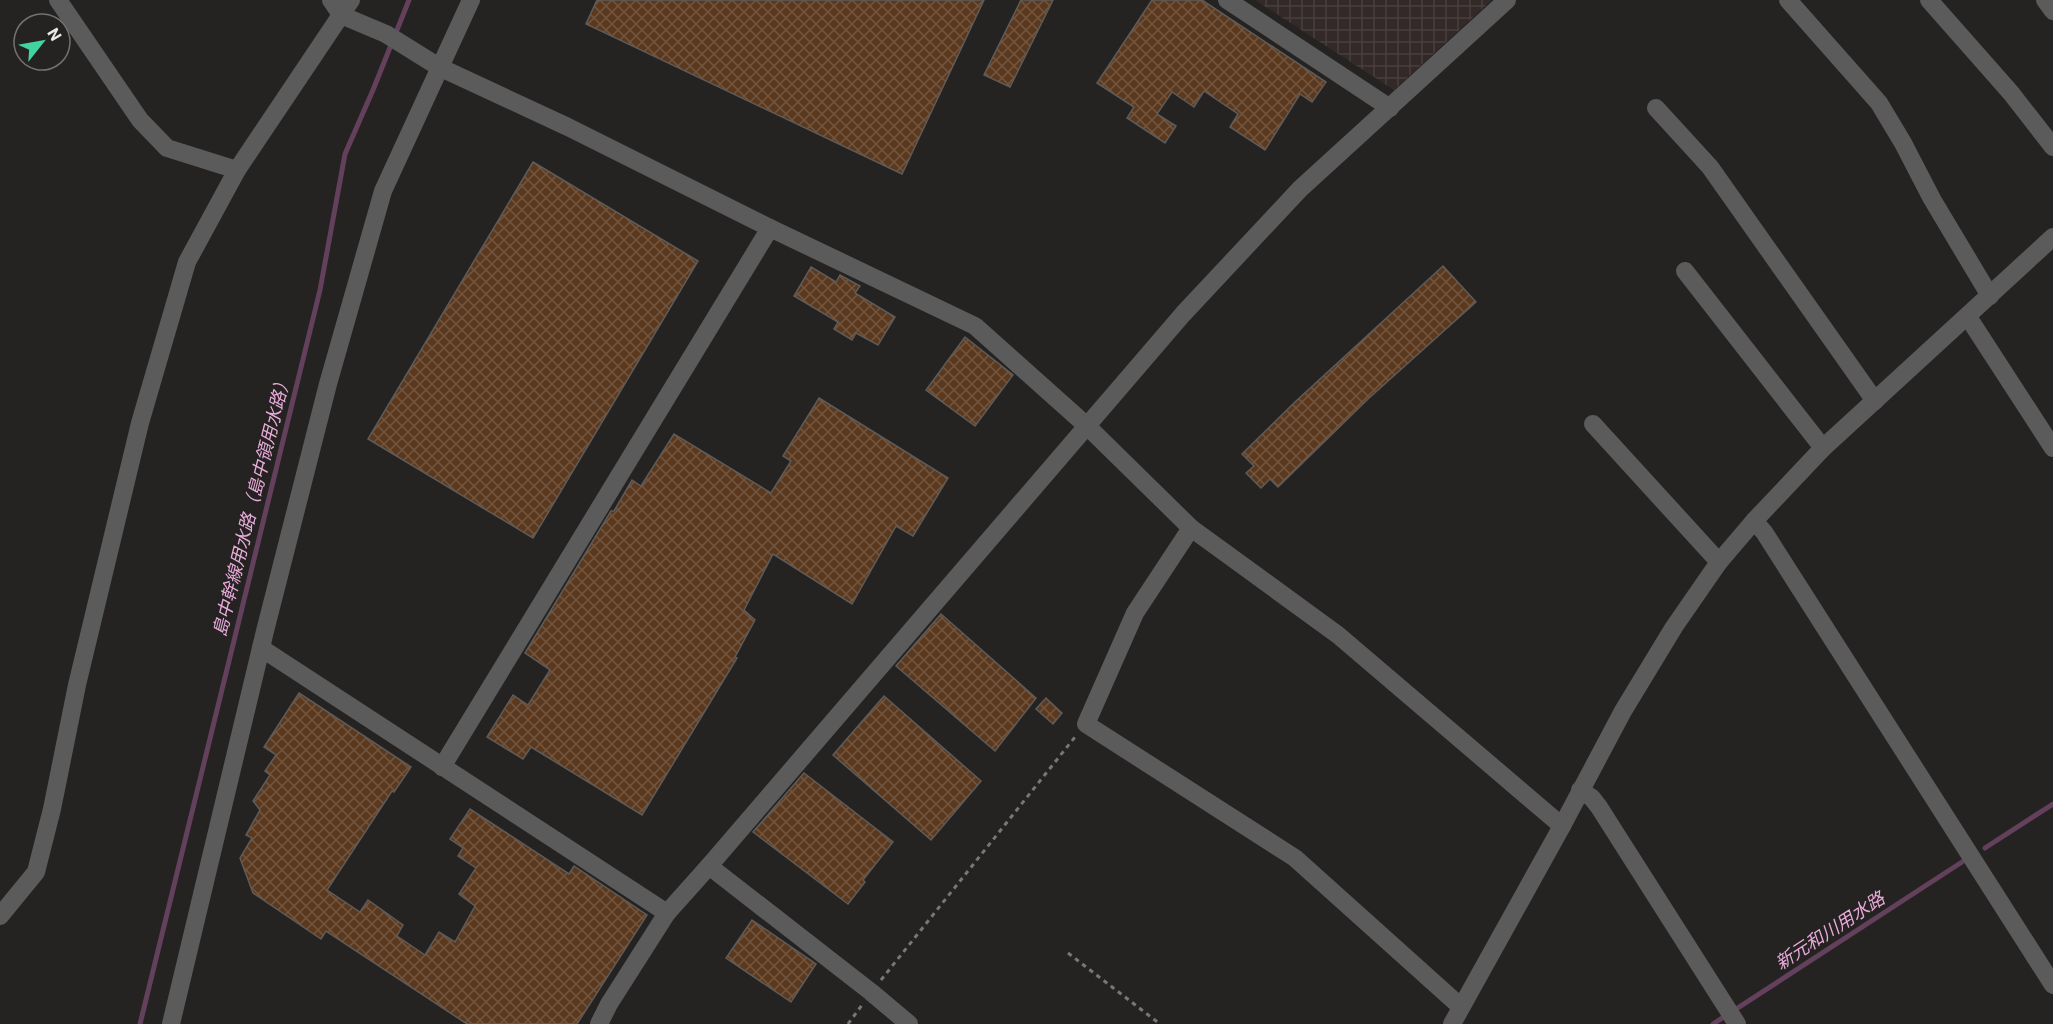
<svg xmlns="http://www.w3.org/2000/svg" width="2053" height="1024" viewBox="0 0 2053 1024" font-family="Roboto,'Noto Sans JP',sans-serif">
<defs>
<pattern id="industrial-grid" width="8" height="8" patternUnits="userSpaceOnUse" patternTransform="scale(1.5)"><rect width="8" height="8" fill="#332928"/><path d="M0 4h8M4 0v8" fill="none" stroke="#473e3d"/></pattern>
<pattern id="building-cross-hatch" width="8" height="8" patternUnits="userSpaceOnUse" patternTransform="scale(1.5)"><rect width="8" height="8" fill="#5b391e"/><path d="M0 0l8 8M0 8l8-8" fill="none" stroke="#73563f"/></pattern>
</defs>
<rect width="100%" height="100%" fill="#252222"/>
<polygon fill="url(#industrial-grid)" points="1255,0 1492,0 1394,90"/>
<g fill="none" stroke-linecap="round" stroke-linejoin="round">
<g stroke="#63405b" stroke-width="5">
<polyline points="1985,848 2053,804"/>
<polyline points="140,1024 320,290 345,154 373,90 409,0"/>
<polyline points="1713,1024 1962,862"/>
</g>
</g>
<g fill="url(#building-cross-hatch)" stroke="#5e5c5a" stroke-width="1.5">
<polygon points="597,0 984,0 902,174 586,24"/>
<polygon points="1021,0 1053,0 1010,87 984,75"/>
<polygon points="1152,0 1202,0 1326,82 1312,102 1300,94 1265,150 1230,127 1238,114 1204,91 1194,107 1172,92 1157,114 1176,126 1165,143 1127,118 1134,107 1097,83"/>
<polygon points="533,162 698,261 533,538 368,439"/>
<polygon points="1443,266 1476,302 1368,399 1278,487 1270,479 1261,488 1246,473 1254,466 1242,454 1295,402"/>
<polygon points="811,267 836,282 840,275 860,286 855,293 895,317 878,345 856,333 852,340 834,329 838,322 794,296"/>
<polygon points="965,337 1013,375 975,426 926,390"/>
<polygon points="819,398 948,478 913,536 896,526 852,604 773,554 744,610 755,620 735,657 737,658 642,815 531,747 523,759 487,737 513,695 528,705 550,670 525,653 611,511 614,511 632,480 641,486 674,434 771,493 791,461 783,456"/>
<polygon points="941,614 1036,698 995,751 896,666"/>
<polygon points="299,693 411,767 394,792 392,791 327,890 360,912 368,900 403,925 397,936 425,955 439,932 455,942 475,906 459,894 476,868 458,856 463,848 450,839 470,809 569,874 574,866 647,915 577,1024 467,1024 326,931 321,939 253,893 240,858 252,838 246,835 260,810 253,801 270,775 265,771 276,755 264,747"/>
<polygon points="884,696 981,781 931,840 833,755"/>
<polygon points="1046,698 1062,713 1053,724 1036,709"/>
<polygon points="804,773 893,842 863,880 865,882 848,904 753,832"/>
<polygon points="752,920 816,964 791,1002 726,958"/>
</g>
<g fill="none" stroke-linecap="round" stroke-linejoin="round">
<g stroke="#787676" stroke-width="3" stroke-dasharray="4.5 4.5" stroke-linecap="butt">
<polyline points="1068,953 1160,1024"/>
<polyline points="881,980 1075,737"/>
<polyline points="848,1024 862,1005"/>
</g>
<g stroke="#5c5b5b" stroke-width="18">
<polyline points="58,0 140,120 167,148 237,170"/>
<polyline points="331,0 341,15 386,34 439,67 568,127 770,228 975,326 1087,426 1191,528 1338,635 1562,826"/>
<polyline points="1227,0 1390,108"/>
<polyline points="1788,0 1879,103 1903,143 1932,199 1990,296"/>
<polyline points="1929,0 2011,93 2053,147"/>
<polyline points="2045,0 2053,11"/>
<polyline points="1656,108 1710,167 1875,401"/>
<polyline points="1685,271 1823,448"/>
<polyline points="1968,317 2053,448"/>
<polyline points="1593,424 1719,562"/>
<polyline points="1754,521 1764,532 2053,985"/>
<polyline points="1191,528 1135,613 1086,724 1295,858 1461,1007"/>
<polyline points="261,648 667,913"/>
<polyline points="442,767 770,228"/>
<polyline points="1580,790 1592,798 1599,807 1737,1024"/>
<polyline points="709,866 871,992 909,1024"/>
<polyline points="0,916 36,872 52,809 77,685 140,423 187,262 237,170 351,0"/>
<polyline points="171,1024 265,631 328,384 383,191 471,0"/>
<polyline points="599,1024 609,1004 667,913 709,866 1183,314 1300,189 1507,0"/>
<polyline points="1452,1024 1562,826 1623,711 1674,627 1719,562 1754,521 1823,448 2053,237"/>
</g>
</g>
<g text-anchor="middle" stroke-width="4.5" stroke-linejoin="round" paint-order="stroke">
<g font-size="18" font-style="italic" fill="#e8abd9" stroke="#252222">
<text transform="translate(252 505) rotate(-76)" y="6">島中幹線用水路（島中領用水路）</text>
<text transform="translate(1830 931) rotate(-33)" y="6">新元和川用水路</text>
</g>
</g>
<g transform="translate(42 42) rotate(59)"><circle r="28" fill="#252222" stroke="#747171" stroke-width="1.5"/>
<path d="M0-4.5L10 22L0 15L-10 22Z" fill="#41d4a1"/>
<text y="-9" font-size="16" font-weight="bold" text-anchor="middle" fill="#eae8e8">N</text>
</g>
</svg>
